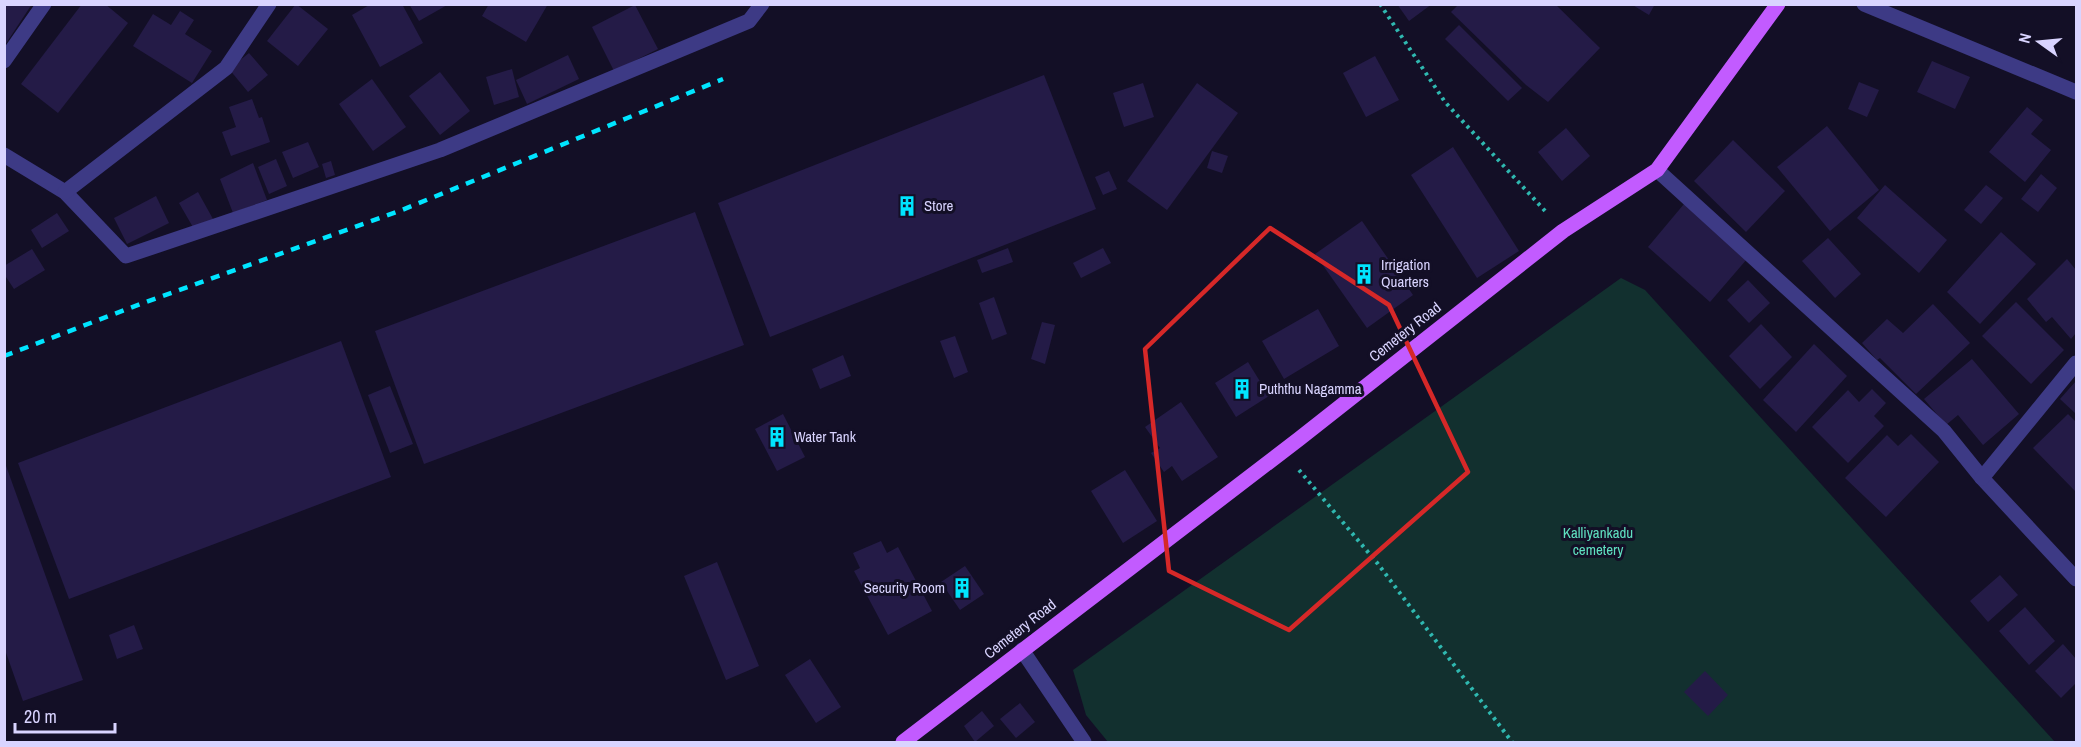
<svg xmlns="http://www.w3.org/2000/svg" width="2081" height="747" viewBox="0 0 2081 747" font-family="'Archivo Narrow',sans-serif">
<rect width="100%" height="100%" fill="#130f26"/>
<polygon fill="#12302f" points="1621,278 1645,290 2055,742 1108,742 1086,715 1073,670"/>
<g fill="#241b47">
<polygon points="5,4 32,4 5,45"/>
<polygon points="82,4 105,4 128,23 58,113 21,84"/>
<polygon points="296,4 328,29 298,66 267,41"/>
<polygon points="371,4 402,4 423,43 380,67 352,15"/>
<polygon points="409,4 449,4 419,21"/>
<polygon points="489,4 548,4 526,42 482,16"/>
<polygon points="1397,4 1432,4 1409,21"/>
<polygon points="1459,4 1555,4 1600,48 1548,102 1526,85 1451,12"/>
<polygon points="1631,4 1655,4 1649,15"/>
<polygon points="635,5 658,49 614,71 592,27"/>
<polygon points="180,11 194,20 185,34 212,51 192,83 133,46 153,14 171,25"/>
<polygon points="1459,25 1522,88 1508,101 1445,39"/>
<polygon points="249,53 268,75 248,92 229,69"/>
<polygon points="568,55 579,79 527,104 516,80"/>
<polygon points="1375,56 1399,100 1366,117 1343,73"/>
<polygon points="1932,61 1970,77 1955,109 1917,92"/>
<polygon points="512,69 519,97 494,105 486,77"/>
<polygon points="440,72 470,111 440,135 409,96"/>
<polygon points="1044,75 1096,209 770,337 718,203"/>
<polygon points="372,79 406,127 373,151 339,104"/>
<polygon points="1859,82 1879,90 1867,117 1848,109"/>
<polygon points="1143,83 1154,117 1124,127 1113,93"/>
<polygon points="1197,83 1238,113 1167,210 1127,181"/>
<polygon points="252,99 259,118 262,117 270,142 231,156 222,132 236,127 229,107"/>
<polygon points="2027,107 2043,120 2031,134 2051,150 2025,182 1989,152"/>
<polygon points="1827,126 1879,190 1830,231 1777,167"/>
<polygon points="1566,128 1590,156 1562,181 1538,152"/>
<polygon points="1733,140 1785,191 1746,232 1694,181"/>
<polygon points="308,142 319,167 293,178 282,152"/>
<polygon points="1453,147 1519,251 1477,278 1411,175"/>
<polygon points="1212,151 1228,156 1222,173 1207,168"/>
<polygon points="276,159 287,186 269,194 258,167"/>
<polygon points="331,161 335,175 326,178 322,164"/>
<polygon points="253,163 267,200 233,213 220,179"/>
<polygon points="1109,171 1117,189 1103,195 1095,177"/>
<polygon points="2041,174 2057,188 2038,212 2021,199"/>
<polygon points="1885,185 1947,240 1919,273 1857,218"/>
<polygon points="1986,185 2003,198 1981,224 1964,210"/>
<polygon points="198,192 213,219 194,229 179,203"/>
<polygon points="156,196 169,223 127,244 114,218"/>
<polygon points="1684,204 1747,259 1710,302 1648,247"/>
<polygon points="695,212 744,345 424,464 375,331"/>
<polygon points="57,213 69,231 42,248 31,230"/>
<polygon points="1362,221 1413,295 1367,328 1315,254"/>
<polygon points="2001,232 2036,264 1980,324 1947,292"/>
<polygon points="1828,238 1861,274 1835,298 1802,261"/>
<polygon points="1008,248 1013,262 982,273 977,260"/>
<polygon points="1103,248 1111,263 1081,278 1073,263"/>
<polygon points="32,249 45,270 14,289 4,274 4,266"/>
<polygon points="2067,259 2076,270 2076,333 2071,339 2052,317 2046,322 2027,299"/>
<polygon points="1748,280 1770,303 1749,323 1727,300"/>
<polygon points="994,297 1007,334 992,340 979,303"/>
<polygon points="2016,302 2064,350 2031,384 1982,336"/>
<polygon points="1933,304 1970,343 1916,394 1880,358 1877,360 1862,343 1887,319 1903,333"/>
<polygon points="1318,309 1339,346 1284,379 1262,341"/>
<polygon points="1042,322 1055,325 1045,364 1031,359"/>
<polygon points="1761,324 1792,357 1760,389 1729,356"/>
<polygon points="955,336 968,372 954,378 940,341"/>
<polygon points="341,341 391,477 69,599 18,463"/>
<polygon points="1814,344 1847,376 1796,432 1763,400"/>
<polygon points="843,355 851,376 820,389 812,369"/>
<polygon points="1972,359 2019,414 1983,445 1958,415 1946,425 1924,399"/>
<polygon points="1248,362 1269,396 1236,417 1215,383"/>
<polygon points="2076,381 2076,414 2060,399"/>
<polygon points="390,386 413,444 390,453 368,395"/>
<polygon points="1872,389 1886,403 1874,416 1884,426 1848,463 1812,427 1848,390 1859,402"/>
<polygon points="1181,402 1218,457 1182,481 1172,466 1164,472 1151,453 1160,448 1145,427"/>
<polygon points="783,414 805,457 777,471 755,429"/>
<polygon points="2068,414 2076,422 2076,492 2033,448"/>
<polygon points="1911,434 1939,462 1886,517 1845,478 1887,435 1898,446"/>
<polygon points="5,463 83,680 23,701 4,647"/>
<polygon points="1125,470 1157,521 1123,543 1091,491"/>
<polygon points="881,541 887,553 898,547 932,611 888,635 854,571 860,568 853,553"/>
<polygon points="717,562 759,666 726,680 684,576"/>
<polygon points="965,566 984,594 960,610 941,582"/>
<polygon points="2000,575 2018,595 1988,622 1970,601"/>
<polygon points="2025,607 2055,641 2029,665 1999,631"/>
<polygon points="134,625 143,649 117,659 109,635"/>
<polygon points="2063,644 2076,659 2076,683 2061,698 2035,671"/>
<polygon points="810,659 841,707 816,723 785,675"/>
<polygon points="1705,671 1728,695 1708,716 1684,692"/>
<polygon points="1020,703 1035,722 1016,738 1000,719"/>
<polygon points="982,711 994,726 975,742 964,726"/>
</g>
<g fill="none" stroke-linecap="round" stroke-linejoin="round">
<g stroke="#2fb8b0" stroke-width="4" stroke-dasharray="3 4.5" stroke-linecap="butt">
<polyline points="1380,4 1445,102 1546,212"/>
<polyline points="1299,470 1378,564 1512,742"/>
</g>
<g stroke="#3d3a85" stroke-width="15">
<polyline points="1864,4 2076,92"/>
<polyline points="4,61 44,4"/>
<polyline points="4,155 65,192 126,256 440,150 749,21 762,4"/>
<polyline points="1657,170 1944,431 1982,478 2076,579"/>
<polyline points="65,192 226,68 269,4"/>
<polyline points="1982,478 2076,363"/>
<polyline points="1022,650 1084,742"/>
</g>
<polyline stroke="#c25bff" stroke-width="15" points="903,742 1299,439 1563,231 1657,170 1778,4"/>
<polyline stroke="#00e5ff" stroke-width="4.5" stroke-dasharray="9 8" stroke-linecap="butt" points="4,356 143,303 402,210 723,79"/>
</g>
<path fill="none" stroke="#d62828" stroke-width="4.5" stroke-linejoin="round" d="M 1270,228 L 1389,305 L 1468,472 L 1289,630 L 1169,571 L 1145,349 Z"/>
<defs>
<g id="building-bare" transform="scale(1.62)"><path d="M-4-6H4V6H1V3H-1V6H-4ZM-2.5-4.3h1.7v1.8h-1.7ZM.8-4.3h1.7v1.8H.8ZM-2.5-1h1.7V.8h-1.7ZM.8-1h1.7V.8H.8Z" fill="#00e5ff" stroke="#130f26" stroke-width="2.5" paint-order="stroke"/></g>
</defs>
<g fill-rule="evenodd">
<use href="#building-bare" x="907" y="206"/>
<use href="#building-bare" x="1364" y="274"/>
<use href="#building-bare" x="1242" y="389"/>
<use href="#building-bare" x="777" y="437"/>
<use href="#building-bare" x="962" y="588"/>
</g>
<g text-anchor="middle" stroke-width="6" stroke-linejoin="round" paint-order="stroke">
<g font-size="15" fill="#d9d4ff" stroke="#130f26" text-anchor="start">
<text x="924" y="211">Store</text>
<text x="1381" y="270">Irrigation<tspan x="1381" dy="17">Quarters</tspan></text>
<text x="1259" y="394">Puththu Nagamma</text>
<text x="794" y="442">Water Tank</text>
<text x="945" y="593" text-anchor="end">Security Room</text>
</g>
<g font-size="15" fill="#d9d4ff" stroke="#130f26">
<text transform="translate(1405 332) rotate(-38)" y="5">Cemetery Road</text>
<text transform="translate(1020 629) rotate(-38)" y="5">Cemetery Road</text>
</g>
<g font-size="15" fill="#5fe0c0" stroke="#130f26">
<text x="1598" y="538">Kalliyankadu<tspan x="1598" dy="17">cemetery</tspan></text>
</g>
</g>
<rect width="2081" height="747" fill="none" stroke="#d9d4ff" stroke-width="12"/>
<g transform="translate(2039 42) rotate(285)" stroke="#130f26" stroke-width="4.5" paint-order="stroke">
<path d="M0-4.5L10 22L0 15L-10 22Z" fill="#d9d4ff"/>
<text y="-9" font-size="16" font-weight="bold" text-anchor="middle" fill="#d9d4ff">N</text>
</g>
<path d="M15 723v9h100v-9" fill="none" stroke="#d9d4ff" stroke-width="3"/>
<text x="24" y="723" font-size="18" fill="#d9d4ff" stroke="#130f26" stroke-width="4.5" paint-order="stroke">20 m</text>
</svg>
